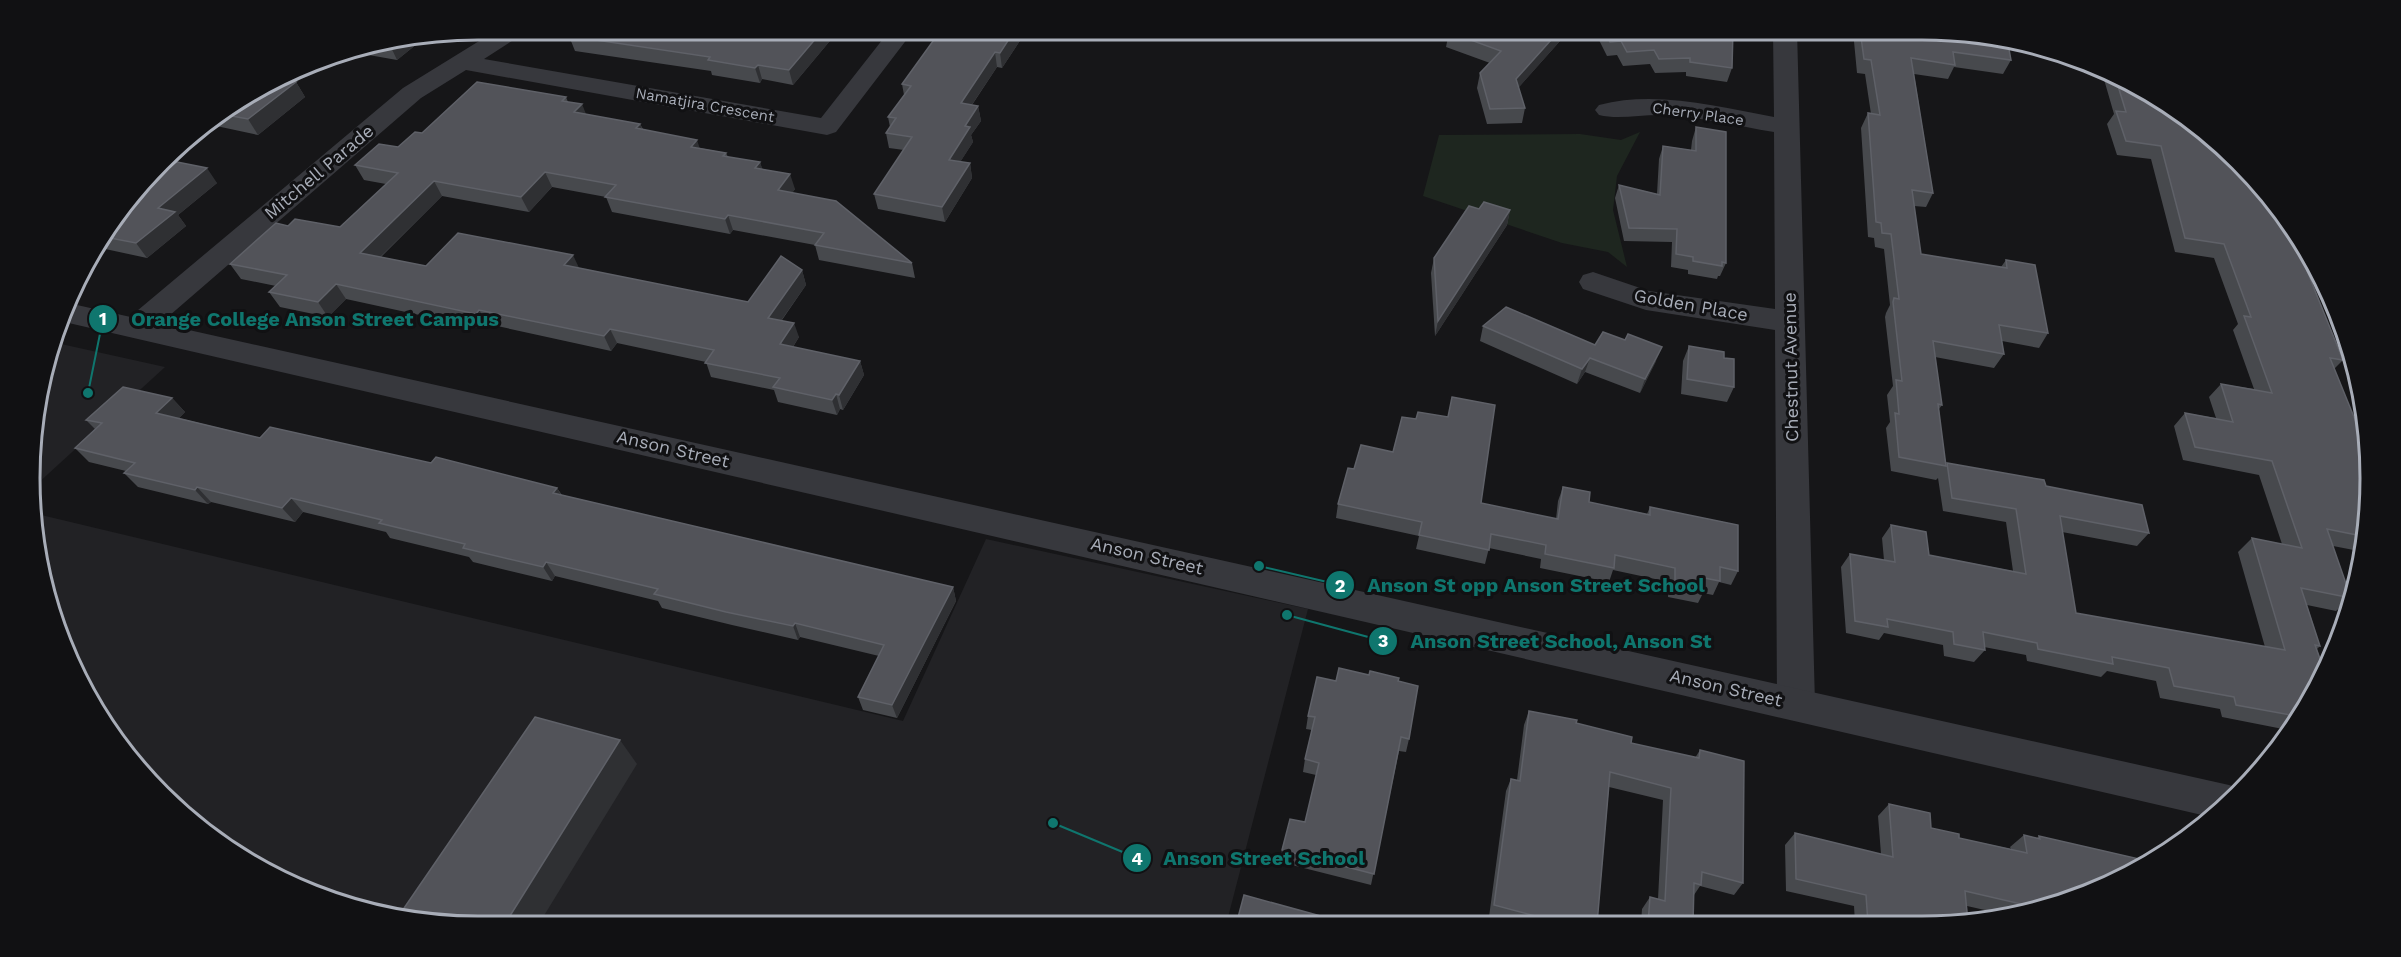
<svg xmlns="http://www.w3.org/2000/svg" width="2401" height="957" viewBox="0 0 2401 957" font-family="'Work Sans',sans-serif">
<rect width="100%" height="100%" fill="#161618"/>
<g fill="#222225">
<polygon points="52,342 165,367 36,485 34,420"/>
<polygon points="37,514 903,721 986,539 1308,609 1226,925 479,927 335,903 205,834 141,774 90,703 39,566"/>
</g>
<polygon fill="#1e261f" points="1640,132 1617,176 1613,210 1627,267 1608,252 1562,243 1423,196 1439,135 1580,134 1621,140"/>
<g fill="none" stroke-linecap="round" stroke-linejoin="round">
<g fill="#37383d" fill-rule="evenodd">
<polygon points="497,30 525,30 521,35 484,59 821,118 890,30 914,30 836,132 827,135 466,70 421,98 147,335 136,338 125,335 121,328 125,321 403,88"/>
<path d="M 1773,30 L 1797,30 L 1815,704 L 1809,716 L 1796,721 L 1783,716 L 1777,704 L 1775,330 L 1646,310 L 1583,289 L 1579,282 L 1583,275 L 1593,272 L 1649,291 L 1775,309 L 1774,132 C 1737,126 1701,117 1664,115 C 1643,114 1619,120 1599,115 L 1595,110 L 1599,105 C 1657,90 1717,107 1774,117 Z"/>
</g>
<polygon fill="#37383d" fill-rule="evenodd" points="68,303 2229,785 2241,789 2215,818 60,321"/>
</g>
<g fill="#47494d">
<polygon points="758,30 839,30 793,85 762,79 760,83 712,75 711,71 575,51 569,36 752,37"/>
<polygon points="941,30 1027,30 1002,68 997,67 972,105 978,106 981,121 971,135 973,142 960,162 970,163 972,178 945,222 878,209 874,194 904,150 889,148 886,133 890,127 888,117 904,95 902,84"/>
<polygon points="1594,30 1733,30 1732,68 1727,82 1686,76 1686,72 1655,73 1650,64 1623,66 1617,55 1607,56"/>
<polygon points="1844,30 1923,30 2011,60 2003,74 1954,67 1948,79 1914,74 1933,193 1926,207 1914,206 1921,254 2001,267 2006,260 2048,333 2039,348 2002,341 2004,354 1994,368 1935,357 1942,405 1939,409 1945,465 1947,463 2046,486 2149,533 2137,546 2062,532 2076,613 2265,647 2238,552 2252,538 2282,544 2259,475 2183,460 2174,426 2185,413 2216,418 2209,397 2221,384 2254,389 2233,330 2238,324 2214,258 2175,252 2151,159 2117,155 2107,124 2114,114 2101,69 2146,90 2278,205 2302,244 2298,249 2343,360 2334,369 2367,449 2363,453 2367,537 2364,552 2333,546 2351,598 2336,611 2307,605 2320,646 2317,649 2324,670 2296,727 2293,731 2222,717 2220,709 2160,698 2156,681 2107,671 2101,677 2027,661 2026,655 1984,647 1985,650 1974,662 1944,656 1943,645 1884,633 1879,640 1846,633 1841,567 1850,554 1884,560 1882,538 1891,525 1929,555 2013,571 2006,522 1943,511 1938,478 1936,480 1891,471 1886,428 1890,422 1887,395 1893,386 1885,317 1886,313 1890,305 1884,249 1875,247 1874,238 1868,237 1861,128 1868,113 1871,114 1865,74 1857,73 1853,31"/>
<polygon points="1449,32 1560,41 1518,88 1525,108 1522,123 1487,124 1477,88 1480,73 1490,63 1446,47"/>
<polygon points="423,39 397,60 363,54 361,50"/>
<polygon points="2054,52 2066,54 2085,62 2056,58"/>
<polygon points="296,82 305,97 258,135 207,124 255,90"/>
<polygon points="566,97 568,102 586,115 640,124 643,129 700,148 726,153 728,157 760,162 762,169 795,189 792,193 912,263 915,278 819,260 815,245 733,230 730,234 612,212 606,197 552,187 529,212 442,196 381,257 426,266 579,268 748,302 802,270 806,285 782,320 799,337 793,347 860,361 864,375 843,410 840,409 837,415 778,402 774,390 711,377 706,362 617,343 611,351 488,324 484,329 346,299 328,317 280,307 269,292 276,286 241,279 230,264 288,226 340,227 386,184 364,180 355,165 398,147 422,133"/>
<polygon points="1696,127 1726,263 1720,276 1718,276 1717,279 1688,274 1688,270 1671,267 1672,242 1624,241 1615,198 1619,185 1657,194 1659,159 1663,146 1691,150 1692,141"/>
<polygon points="167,160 217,183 178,215 186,226 147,258 96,247"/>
<polygon points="1479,209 1510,210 1507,225 1435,336 1431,273 1434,258"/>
<polygon points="1483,326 1595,345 1656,361 1640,393 1585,372 1577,384 1480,341"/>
<polygon points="1689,346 1724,358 1734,387 1727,402 1681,394 1683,361"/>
<polygon points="172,398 185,412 179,418 260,438 431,463 557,488 562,495 953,587 956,601 897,718 863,710 858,697 879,656 800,637 798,640 732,625 662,608 658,601 555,576 552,581 473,562 469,557 390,538 386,532 303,512 295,522 211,502 208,504 138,487 124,473 126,471 89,462 75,448 95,429 86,420"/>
<polygon points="1354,469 1481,503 1556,519 1558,501 1563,487 1589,502 1647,514 1650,507 1738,571 1731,585 1719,582 1713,595 1703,593 1698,603 1668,597 1669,582 1613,570 1609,582 1540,568 1541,559 1489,548 1485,564 1416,549 1419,536 1336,518 1338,504"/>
<polygon points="1336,681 1398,681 1409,739 1406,752 1399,751 1371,885 1280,862 1282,850 1305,822 1316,775 1303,772 1305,759 1312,730 1306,729 1308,716"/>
<polygon points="1529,711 1576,723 1631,743 1695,758 1700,750 1743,883 1734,895 1700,886 1694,895 1693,924 1641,924 1642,909 1650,897 1658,899 1663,800 1609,787 1597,924 1517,924 1489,917 1506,791 1511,779 1517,780 1524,725"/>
<polygon points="1889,804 1931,828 1959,838 2011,849 2010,847 2024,835 2037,838 2039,836 2121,881 2007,915 1967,906 1968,923 1855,923 1854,906 1786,891 1785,845 1795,833 1881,854 1878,816"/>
</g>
<g fill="#2f3033">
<polygon points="823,30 839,30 793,85 789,70"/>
<polygon points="1015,30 1027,30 1002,68 1000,53"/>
<polygon points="1560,30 1562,30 1560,41 1513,94 1516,79"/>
<polygon points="423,39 397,60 390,45"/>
<polygon points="995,52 997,67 963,118 961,103"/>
<polygon points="758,65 762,79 760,83 755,68"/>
<polygon points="296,82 305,97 258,135 248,119"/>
<polygon points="582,104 588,119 574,112"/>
<polygon points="978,106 981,121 971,135 973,142 952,175 949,160 965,126"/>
<polygon points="640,124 646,138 636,128"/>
<polygon points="697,140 702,155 691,147"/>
<polygon points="760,162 765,177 755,168"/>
<polygon points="970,163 972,178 945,222 942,207"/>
<polygon points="207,168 217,183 178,215 186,226 147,258 136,243 158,208"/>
<polygon points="545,172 552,187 529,212 521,197"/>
<polygon points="790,174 795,189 783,205 778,190"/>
<polygon points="434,181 442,196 370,267 360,253"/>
<polygon points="1510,210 1507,225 1435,336 1438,321"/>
<polygon points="728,215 733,230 730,234 725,219"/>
<polygon points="573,255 580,270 564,265"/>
<polygon points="802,270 806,285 773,332 768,318"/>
<polygon points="336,284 346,299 328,317 318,302"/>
<polygon points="479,310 488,324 484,329 476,314"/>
<polygon points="794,323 799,337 785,359 780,344"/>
<polygon points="610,329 617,343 611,351 604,336"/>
<polygon points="1662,347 1656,361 1640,393 1645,379"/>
<polygon points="1590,358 1585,372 1577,384 1582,369"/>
<polygon points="860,361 864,375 843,410 839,395"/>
<polygon points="836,394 840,409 837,415 832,400"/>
<polygon points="172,398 185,412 169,427 156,413"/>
<polygon points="197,487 211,502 208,504 195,490"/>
<polygon points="557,488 565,502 553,493"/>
<polygon points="291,498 303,512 295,522 282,508"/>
<polygon points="546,562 555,576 552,581 543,567"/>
<polygon points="953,587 956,601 897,718 892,705"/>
<polygon points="795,623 800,637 798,640 793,626"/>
<polygon points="620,740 637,764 537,927 503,927"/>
</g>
<g fill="#525359" stroke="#5f6168" stroke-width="1.5">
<polygon points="575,30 714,30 752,37 758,30 823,30 789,70 758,65 755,68 708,60 710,57 569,36"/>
<polygon points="941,30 1015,30 1000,53 995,52 961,103 978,106 965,126 970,127 949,160 970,163 942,207 874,194 912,137 886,133 896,118 888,117 911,86 902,84"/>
<polygon points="1489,30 1560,30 1516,79 1525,108 1490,109 1480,73 1501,51 1449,32"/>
<polygon points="1604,30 1733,30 1732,68 1690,62 1690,58 1659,59 1654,50 1627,52 1621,41 1610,42"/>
<polygon points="1860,30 1923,30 2008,44 2011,60 1953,52 1955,65 1911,58 1933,193 1912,190 1921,254 2007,268 2006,260 2035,265 2048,333 1999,325 2004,354 1933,341 1942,405 1938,404 1946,466 1899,457 1895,413 1899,414 1896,380 1902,381 1893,302 1894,298 1899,299 1891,234 1882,233 1881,223 1876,222 1868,113 1880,115 1871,60 1864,59"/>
<polygon points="2115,76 2146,90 2218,141 2278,205 2301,242 2295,241 2343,360 2330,358 2367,449 2361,447 2369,469 2367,537 2327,529 2351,598 2301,588 2320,646 2315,645 2324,670 2301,717 2236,705 2234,697 2174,686 2169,668 2112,657 2113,664 2038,649 2037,643 1983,632 1985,650 1954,644 1953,632 1887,619 1888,627 1855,621 1850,554 1895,562 1891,525 1926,532 1929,555 2026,574 2016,509 1952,498 1947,463 2044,480 2046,486 2142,505 2149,533 2060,516 2076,613 2285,650 2252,538 2302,548 2272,461 2195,447 2185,413 2233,422 2221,384 2272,393 2244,316 2251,317 2224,244 2185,238 2161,146 2126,141 2116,111 2126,112"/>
<polygon points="279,79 296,82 248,119 221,114 255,90"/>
<polygon points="477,82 566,97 562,101 582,104 574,112 640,124 636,128 697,140 691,147 726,153 723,156 760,162 755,168 790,174 778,190 836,201 912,263 815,245 824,233 728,215 725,219 605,197 616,185 545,172 521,197 434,181 360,253 426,266 458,233 573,255 564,265 748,302 781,256 802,270 768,318 794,323 780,344 860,361 839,395 836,394 832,400 773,387 780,378 705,363 714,350 610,329 604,336 479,310 476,314 336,284 318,302 269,292 287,275 230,264 276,223 288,226 295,219 340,227 398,173 355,165 379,144 398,147 415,132 422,133"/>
<polygon points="1696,127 1726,132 1726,263 1722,262 1722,266 1693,261 1693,257 1676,254 1677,229 1629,228 1619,185 1660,195 1663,146 1696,151"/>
<polygon points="167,160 207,168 158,208 175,212 136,243 105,237"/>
<polygon points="1484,202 1510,210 1438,321 1434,258 1469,206 1479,209"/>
<polygon points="1506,307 1595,345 1603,332 1625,340 1628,334 1662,347 1645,379 1590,358 1582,369 1483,326"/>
<polygon points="1689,346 1724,352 1724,358 1734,359 1734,387 1687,379"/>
<polygon points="123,387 172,398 156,413 260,438 270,427 431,463 436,457 557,488 553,493 953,587 892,705 858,697 884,645 795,623 793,626 726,612 654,594 658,589 546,562 543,567 463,548 465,544 379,523 382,520 291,498 282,508 197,487 195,490 124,473 135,463 75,448 102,423 86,420"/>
<polygon points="1452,397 1495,405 1481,503 1558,519 1563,487 1590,492 1589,502 1650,515 1650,507 1738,525 1738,571 1720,567 1720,581 1704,578 1705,589 1675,583 1675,568 1615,555 1614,568 1545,554 1546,545 1491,534 1489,550 1419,535 1422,522 1338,504 1348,468 1354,469 1361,445 1393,452 1402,417 1416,419 1418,412 1448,417"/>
<polygon points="1339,668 1369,675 1370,671 1399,678 1398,681 1418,686 1409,739 1401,737 1374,874 1282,850 1290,819 1305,822 1319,763 1305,759 1315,717 1308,716 1317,677 1336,681"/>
<polygon points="1529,711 1577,720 1576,723 1632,737 1631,743 1699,758 1700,750 1744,761 1743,883 1702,872 1701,885 1694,883 1693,924 1648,924 1650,897 1665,901 1671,788 1610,772 1597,924 1566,924 1494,905 1511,779 1520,781"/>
<polygon points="535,717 620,740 503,927 478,927 400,914"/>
<polygon points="1889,804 1930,813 1931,828 1959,834 1959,838 2027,853 2024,835 2040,839 2039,836 2148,861 2148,862 2121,881 2034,907 1965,891 1968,923 1935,923 1920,920 1920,923 1868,923 1866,895 1796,879 1795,833 1893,857"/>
<polygon points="1244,895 1350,924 1350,925 1236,925"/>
<polygon points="1759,921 1769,924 1759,924"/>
</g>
<g text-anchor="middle" stroke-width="6" stroke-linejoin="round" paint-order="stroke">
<g font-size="15" fill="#a8adb8" stroke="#111113">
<text transform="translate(705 105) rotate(10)" y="5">Namatjira Crescent</text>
<text transform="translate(1698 114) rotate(8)" y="5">Cherry Place</text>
</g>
<g font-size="18" fill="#a8adb8" stroke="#111113">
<text transform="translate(319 172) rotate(-40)" y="6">Mitchell Parade</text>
<text transform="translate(1691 305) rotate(10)" y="6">Golden Place</text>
<text transform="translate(1791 367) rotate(-91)" y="6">Chestnut Avenue</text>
<text transform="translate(673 449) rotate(13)" y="6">Anson Street</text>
<text transform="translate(1147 556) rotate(13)" y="6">Anson Street</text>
<text transform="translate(1726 688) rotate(13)" y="6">Anson Street</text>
</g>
</g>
<path d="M0 0H2401V957H0ZM478 40H1922A438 438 0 0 1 2360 478V478A438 438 0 0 1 1922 916H478A438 438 0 0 1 40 478V478A438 438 0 0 1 478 40Z" fill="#111113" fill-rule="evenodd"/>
<path fill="none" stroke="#a8adb8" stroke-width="3" d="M478 40H1922A438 438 0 0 1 2360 478V478A438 438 0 0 1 1922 916H478A438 438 0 0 1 40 478V478A438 438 0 0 1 478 40Z"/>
<path fill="none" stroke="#0f766e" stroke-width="2" d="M88 393L103 319M1259 566L1340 585M1287 615L1383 641M1053 823L1137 858"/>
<g fill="#0f766e" stroke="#111113" stroke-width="2">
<circle cx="88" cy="393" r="6"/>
<circle cx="1259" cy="566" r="6"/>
<circle cx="1287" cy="615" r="6"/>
<circle cx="1053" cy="823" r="6"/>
<circle cx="103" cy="319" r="15"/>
<circle cx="1340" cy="585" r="15"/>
<circle cx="1383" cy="641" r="15"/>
<circle cx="1137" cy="858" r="15"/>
</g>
<g font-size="18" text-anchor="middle" font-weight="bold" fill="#fff">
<text x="103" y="325">1</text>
<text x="1340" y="592">2</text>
<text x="1383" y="647">3</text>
<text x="1137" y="865">4</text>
</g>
<g font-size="20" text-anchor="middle" font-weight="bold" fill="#0f766e" stroke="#111113" stroke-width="6" stroke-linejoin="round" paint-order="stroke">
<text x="315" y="326">Orange College Anson Street Campus</text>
<text x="1536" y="592">Anson St opp Anson Street School</text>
<text x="1561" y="648">Anson Street School, Anson St</text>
<text x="1264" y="865">Anson Street School</text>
</g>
</svg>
